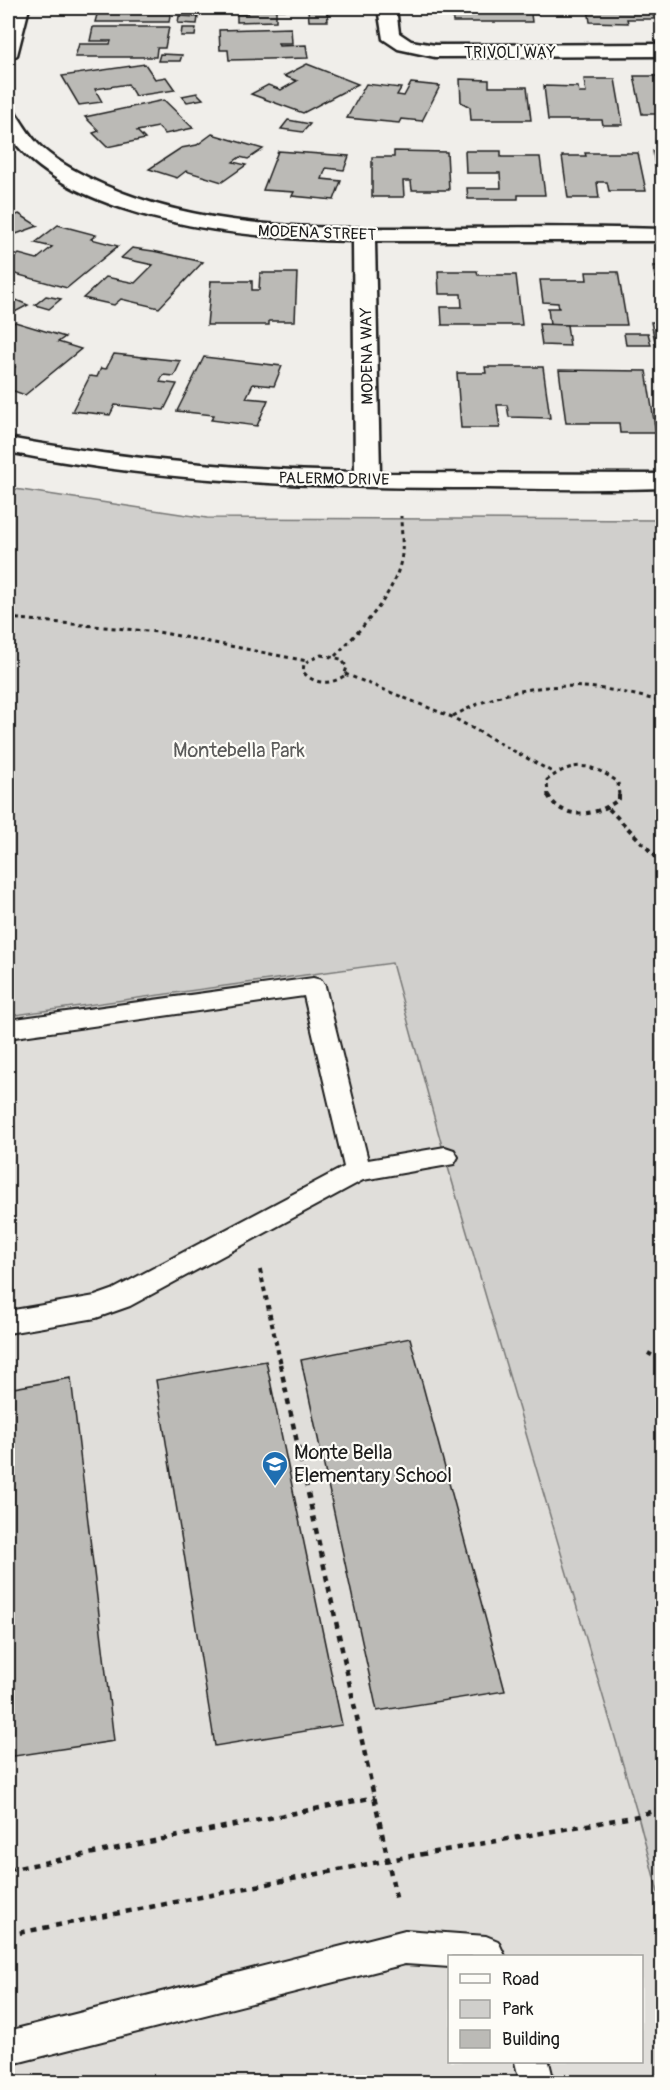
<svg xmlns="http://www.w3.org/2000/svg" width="670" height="2090" viewBox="0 0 670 2090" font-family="Pangolin,sans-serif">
<rect width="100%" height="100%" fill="#f0eeea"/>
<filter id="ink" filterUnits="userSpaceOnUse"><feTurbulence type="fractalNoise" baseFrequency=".0167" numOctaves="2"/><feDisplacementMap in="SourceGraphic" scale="12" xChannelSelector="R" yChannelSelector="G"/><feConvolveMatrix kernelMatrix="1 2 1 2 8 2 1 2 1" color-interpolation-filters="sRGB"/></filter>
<g filter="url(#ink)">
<path fill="#e0deda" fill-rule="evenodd" d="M 392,963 L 445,1157 L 638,1816 L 662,1908 L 662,2082 L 8,2082 L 8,1016 ZM 450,1956 L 642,1956 L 642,2062 L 450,2062 Z"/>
<polygon fill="#d0cfcc" stroke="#767674" stroke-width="1.5" points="8,488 207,518 662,520 662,1908 638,1816 445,1157 392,963 8,1016"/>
<g fill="#bbbab6" stroke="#1c1c1c" stroke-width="1.5">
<polygon points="87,8 171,8 169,22 95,22 98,11 86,11"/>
<polygon points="248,8 327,8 328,21 309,21 308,9 276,10 276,21 237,22 237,14 248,14"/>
<polygon points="484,8 537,8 538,14 531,14 532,22 453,22 452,10 484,10"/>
<polygon points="588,8 652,8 654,19 627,19 628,23 590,22"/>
<polygon points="179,16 198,17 197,24 178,23"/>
<polygon points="93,27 169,27 165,48 157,48 156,57 75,57 79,44 110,44 111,41 90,41"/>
<polygon points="182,28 196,28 195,36 181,36"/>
<polygon points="291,28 292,43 278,43 279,46 306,45 308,58 229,60 228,50 220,50 219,30"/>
<polygon points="160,54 182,55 180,61 158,61"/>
<polygon points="145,64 155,79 166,77 175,90 135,96 128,84 95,89 102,102 79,105 62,76"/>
<polygon points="307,64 358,84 303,113 251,94 268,85 281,90 297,81 284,76"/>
<polygon points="634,76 662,76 662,114 642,114"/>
<polygon points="460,79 489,80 489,87 527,87 531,120 471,120 470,107 461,102"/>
<polygon points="584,79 615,79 623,125 603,125 602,120 548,120 544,86 578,87 579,93 586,93"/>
<polygon points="411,83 440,86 422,121 401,119 399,123 347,118 366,84 401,88 397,95 404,96"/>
<polygon points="197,93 203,99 187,102 182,96"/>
<polygon points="164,100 193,128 165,134 158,127 137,131 145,139 107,147 93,133 99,131 85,117"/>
<polygon points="288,120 310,124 303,132 281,129"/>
<polygon points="212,134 263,149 248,159 240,157 233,162 246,165 222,182 186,171 177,178 149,169 181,148 197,145"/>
<polygon points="278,151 349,156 344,170 326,168 322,179 341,181 334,200 292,196 294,192 263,190"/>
<polygon points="394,151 447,152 449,190 412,190 411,181 403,181 404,197 372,197 372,157 394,157"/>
<polygon points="465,151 501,151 501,157 540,157 545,195 518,195 518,199 468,199 467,188 501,188 500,173 466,173"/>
<polygon points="653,151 662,151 662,166 655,166"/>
<polygon points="585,153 638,153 646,191 609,191 607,182 597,182 599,198 568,198 562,156 586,156"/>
<polygon points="655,172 662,172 662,190 658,190"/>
<polygon points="19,214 38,226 8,237 8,218"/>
<polygon points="58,225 96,235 91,239 118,246 67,288 8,272 8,263 19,254 37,259 52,247 35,243"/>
<polygon points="132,248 153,251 203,262 159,308 121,299 114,305 83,298 106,277 135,283 153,265 121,258"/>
<polygon points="653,266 662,266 662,301 658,278 655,278"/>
<polygon points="438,271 477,271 478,275 516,275 522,325 442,325 441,307 462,307 461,294 439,294"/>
<polygon points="586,272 618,272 627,325 550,325 548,308 559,308 558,303 543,302 540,280 587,280"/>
<polygon points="260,273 297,273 295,321 269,321 269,325 207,325 211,281 252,281 252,290 259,290"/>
<polygon points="46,296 61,299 49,309 35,305"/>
<polygon points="16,300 28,305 13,313 8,310 8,304"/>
<polygon points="15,322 65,337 58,342 81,349 25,395 8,389 8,373 15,367 8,365 8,328"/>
<polygon points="651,322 662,322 662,342 655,342"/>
<polygon points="539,324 567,325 570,346 542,345"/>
<polygon points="624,333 648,333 651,345 626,345"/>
<polygon points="114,354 181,361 174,376 163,375 160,382 177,384 164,410 115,405 110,415 72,411 90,376 97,377 101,368 106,369"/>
<polygon points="204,357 282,366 274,386 253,384 246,398 268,400 257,426 211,420 214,415 177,411"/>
<polygon points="485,367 543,367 550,418 509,417 507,405 497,405 500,428 461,428 457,373 486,373"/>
<polygon points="559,370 646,371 656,433 620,433 619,423 566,423"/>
<polygon points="410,1338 505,1691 377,1711 301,1360"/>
<polygon points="266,1361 342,1725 215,1746 156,1380"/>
<polygon points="71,1378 114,1741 8,1757 8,1389"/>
</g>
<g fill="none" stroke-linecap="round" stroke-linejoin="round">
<g stroke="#1c1c1c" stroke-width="4">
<g id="service">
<polygon points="313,978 321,980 325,986 368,1160 445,1147 454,1150 458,1157 454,1164 363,1180 130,1306 96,1318 8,1333 8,1311 95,1296 112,1290 344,1167 304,996 8,1038 8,1020"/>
<polygon points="405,1930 486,1936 498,1941 505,1956 450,1956 450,1967 405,1964 8,2065 8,2031"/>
<polygon points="515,2062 549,2062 554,2082 520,2082"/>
</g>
</g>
<g stroke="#1c1c1c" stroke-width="5">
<g id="minor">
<polygon points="11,8 29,8 17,55 8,61 8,21"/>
<polygon points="378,8 396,8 399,33 411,41 435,45 662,44 662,56 435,57 398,49 383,39"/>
<path d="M 8,110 L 15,112 C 24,125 30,137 42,148 C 60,164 82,175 104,185 C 212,233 333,228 449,228 C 520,227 591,227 662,229 L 662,241 L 375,241 L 380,473 L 662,474 L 662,488 C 604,490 545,489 486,488 C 325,488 166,483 8,452 L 8,438 C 123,459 238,470 355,472 L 353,241 C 254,239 68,224 8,133 Z"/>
</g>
</g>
<g stroke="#1c1c1c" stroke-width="3" stroke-dasharray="4 4" stroke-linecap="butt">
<polyline points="8,618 158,632 307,661"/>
<path d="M 321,655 L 341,659 L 347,667 L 344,676 C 330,685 315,685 303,672 L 304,663 Z"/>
<path d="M 335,656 C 361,629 397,594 402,554 C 403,541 401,529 401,516"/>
<polyline points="345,674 452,717 554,773"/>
<path d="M 453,716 C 524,678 586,680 662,702"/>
<path d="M 548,797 L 547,780 C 574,760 591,763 618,782 L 619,797"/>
</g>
<g stroke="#1c1c1c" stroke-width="4" stroke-dasharray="4.5 4.5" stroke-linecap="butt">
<path d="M 548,795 C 562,822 599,816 619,799 L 619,795"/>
<polyline points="609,809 662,863"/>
<polyline points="260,1270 281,1365"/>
<polyline points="648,1353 662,1361"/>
</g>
<g stroke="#1c1c1c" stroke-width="4.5" stroke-dasharray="6 6" stroke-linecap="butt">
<polyline points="280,1364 397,1902"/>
<polyline points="8,1870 375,1797"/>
<polyline points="8,1935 389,1860 638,1816 662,1808"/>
</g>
<use href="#service" fill="#fdfcf7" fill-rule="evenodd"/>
<use href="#minor" fill="#fdfcf7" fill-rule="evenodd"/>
</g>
</g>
<defs>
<g id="school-pin" transform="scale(1.35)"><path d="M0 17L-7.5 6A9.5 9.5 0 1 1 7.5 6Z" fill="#1f6fb2" stroke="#fdfcf7"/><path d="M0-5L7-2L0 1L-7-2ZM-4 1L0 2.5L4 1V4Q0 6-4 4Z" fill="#fff"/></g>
</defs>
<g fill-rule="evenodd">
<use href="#school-pin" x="275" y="1464"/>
</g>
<g text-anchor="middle" stroke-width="4.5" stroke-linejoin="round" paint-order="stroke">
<g font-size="16" fill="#1c1c1c" stroke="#fdfcf7">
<text x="510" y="58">TRIVOLI WAY</text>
<text transform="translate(317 232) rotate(2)" y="6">MODENA STREET</text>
<text transform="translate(366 356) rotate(-91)" y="6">MODENA WAY</text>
<text transform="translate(334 478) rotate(1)" y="6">PALERMO DRIVE</text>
</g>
<g font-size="20" fill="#5b5b5a" stroke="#fdfcf7">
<text x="239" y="757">Montebella Park</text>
</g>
<g font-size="20" fill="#1c1c1c" stroke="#fdfcf7" text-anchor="start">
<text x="294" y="1459">Monte Bella<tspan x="294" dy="23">Elementary School</tspan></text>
</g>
</g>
<rect width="670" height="2090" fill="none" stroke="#fdfcf7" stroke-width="30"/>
<rect x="15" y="15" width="640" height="2060" fill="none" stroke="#1c1c1c" stroke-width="2" filter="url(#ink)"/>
<rect x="448" y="1955" width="195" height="108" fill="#fdfcf7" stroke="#a3a29f" stroke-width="1.5"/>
<rect x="460" y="1974" width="30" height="9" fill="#fdfcf7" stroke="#a3a29f" stroke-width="1.5"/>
<text x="502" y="1985" font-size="18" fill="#1c1c1c">Road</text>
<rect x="460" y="2000" width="30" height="18" fill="#d0cfcc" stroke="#a3a29f" stroke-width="1.5"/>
<text x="502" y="2015" font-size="18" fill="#1c1c1c">Park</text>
<rect x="460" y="2030" width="30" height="18" fill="#bbbab6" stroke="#a3a29f" stroke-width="1.5"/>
<text x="502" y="2045" font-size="18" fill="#1c1c1c">Building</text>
</svg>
